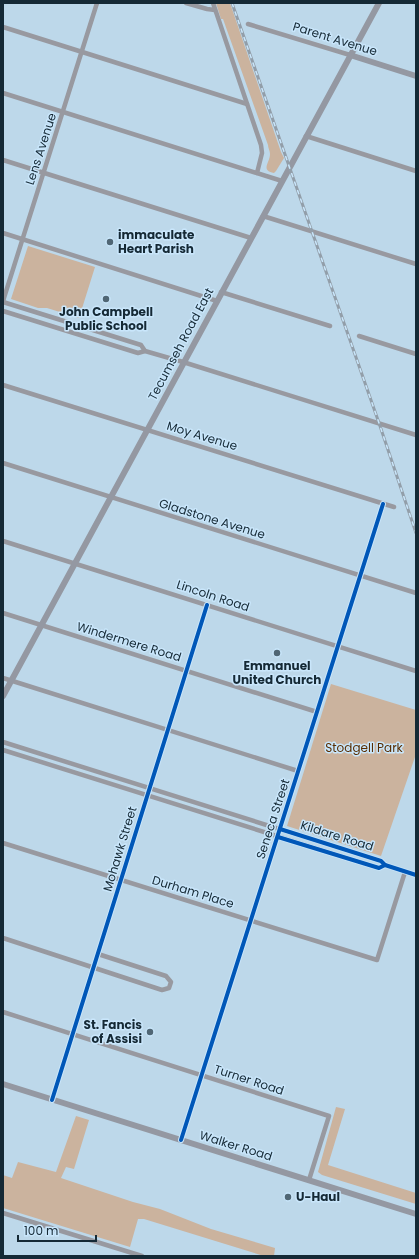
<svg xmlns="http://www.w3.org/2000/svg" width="419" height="1259" viewBox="0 0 419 1259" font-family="Poppins,sans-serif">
<rect width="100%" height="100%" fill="#bdd8ea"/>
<g fill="#cbb39e">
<path d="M 216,3 L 230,3 L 281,152 L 284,158 L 276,171 L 274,173 C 260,170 270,163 270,154 C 270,151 268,148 268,145 L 223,19 L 221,19 Z"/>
<polygon points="28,246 95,267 79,318 47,308 38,308 11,299"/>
<polygon points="331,684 416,710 416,754 381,856 287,826"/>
<polygon points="336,1107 345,1109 328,1165 416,1193 416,1204 322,1175 318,1172"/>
<polygon points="76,1116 89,1120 74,1169 66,1167 61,1178 133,1202 160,1209 211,1229 275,1248 274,1256 264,1256 144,1219 138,1219 130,1247 3,1208 3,1175 12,1178 18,1162 56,1172"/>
</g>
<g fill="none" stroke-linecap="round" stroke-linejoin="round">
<g stroke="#9899a0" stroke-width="4.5">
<polyline points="186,3 207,9 215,10"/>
<polyline points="213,3 261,145 262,153 257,173"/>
<polyline points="248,24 350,55"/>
<polyline points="3,27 247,104"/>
<polyline points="3,93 282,181"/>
<polyline points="306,136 416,171"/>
<polyline points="3,160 251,238"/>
<polyline points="263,216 416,264"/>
<polyline points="3,233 217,301"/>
<polyline points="221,292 330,326"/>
<polyline points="3,301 97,3"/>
<polyline points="3,302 141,345 145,351"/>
<polyline points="3,311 138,353 145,351 183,362 416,435"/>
<polyline points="359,336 416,354"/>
<polyline points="3,385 394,507"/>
<polyline points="3,463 416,593"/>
<polyline points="3,541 416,671"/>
<polyline points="3,613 317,712"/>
<polyline points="3,678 298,771"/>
<polyline points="3,742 381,861 385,865 416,875"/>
<polyline points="3,750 379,868 385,865"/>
<polyline points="3,843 377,960 405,872"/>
<polyline points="3,938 162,990 169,988 171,982 166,976 98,954"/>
<polyline points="3,1012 329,1116 309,1180"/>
<polyline points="52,1100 207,605"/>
<polyline points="181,1140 383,504"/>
<polyline points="3,1213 142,1256"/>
</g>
<g stroke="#9498a2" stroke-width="6">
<polyline points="350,55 416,76"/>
<polyline points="3,696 379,3"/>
<polyline points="3,1084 416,1214"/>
</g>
<g stroke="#929ea9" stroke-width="3">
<polyline id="rail" points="232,3 379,423 416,533"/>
</g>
<use href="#rail" stroke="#c9e6fb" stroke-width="1.5" stroke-dasharray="4.5" stroke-linecap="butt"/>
<g stroke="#c9e6fb" stroke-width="6">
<g id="cycleway">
<polyline points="280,829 381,861 385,865 416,875"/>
<polyline points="278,837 379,868 385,865"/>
<polyline points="52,1100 207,605"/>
<polyline points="181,1140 383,504"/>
</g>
</g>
<use href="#cycleway" stroke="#0057b8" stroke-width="4"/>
</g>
<g fill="#506674" stroke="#c9e6fb" stroke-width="1.5">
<circle cx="110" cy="242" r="4"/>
<circle cx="106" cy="299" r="4"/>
<circle cx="277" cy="653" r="4"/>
<circle cx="150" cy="1032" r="4"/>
<circle cx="288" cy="1197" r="4"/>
</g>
<g text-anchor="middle" stroke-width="3" stroke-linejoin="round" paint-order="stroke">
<g font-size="12" fill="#152935" stroke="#c9e6fb">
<text transform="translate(335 39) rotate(17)" y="4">Parent Avenue</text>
<text transform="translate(41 149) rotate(-72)" y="4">Lens Avenue</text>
<text transform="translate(181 344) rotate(-62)" y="4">Tecumseh Road East</text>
<text transform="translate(202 436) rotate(17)" y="4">Moy Avenue</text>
<text transform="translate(212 519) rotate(17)" y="4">Gladstone Avenue</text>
<text transform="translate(213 596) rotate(18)" y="4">Lincoln Road</text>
<text transform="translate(129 642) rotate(17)" y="4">Windermere Road</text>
<text transform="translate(273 819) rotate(-72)" y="4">Seneca Street</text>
<text transform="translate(337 836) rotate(17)" y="4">Kildare Road</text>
<text transform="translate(120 849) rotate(-73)" y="4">Mohawk Street</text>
<text transform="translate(193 892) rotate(17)" y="4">Durham Place</text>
<text transform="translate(249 1080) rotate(18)" y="4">Turner Road</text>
<text transform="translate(236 1146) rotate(17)" y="4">Walker Road</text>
</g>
<g font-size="12" font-weight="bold" fill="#152935" stroke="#c9e6fb" text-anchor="start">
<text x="118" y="239">immaculate<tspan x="118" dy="14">Heart Parish</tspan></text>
<text x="106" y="316" text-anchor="middle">John Campbell<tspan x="106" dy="14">Public School</tspan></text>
<text x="277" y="670" text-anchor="middle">Emmanuel<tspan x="277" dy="14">United Church</tspan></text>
<text x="142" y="1029" text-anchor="end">St. Fancis<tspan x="142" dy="14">of Assisi</tspan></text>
<text x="296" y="1201">U-Haul</text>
</g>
<g font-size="12" fill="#592d01" stroke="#c9e6fb">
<text x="364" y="752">Stodgell Park</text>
</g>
</g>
<rect width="419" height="1259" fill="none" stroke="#152935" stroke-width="8"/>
<path d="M18 1235v6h78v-6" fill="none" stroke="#152935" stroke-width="2"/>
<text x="24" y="1235" font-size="12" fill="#152935" stroke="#c9e6fb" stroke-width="3" paint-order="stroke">100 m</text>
</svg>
